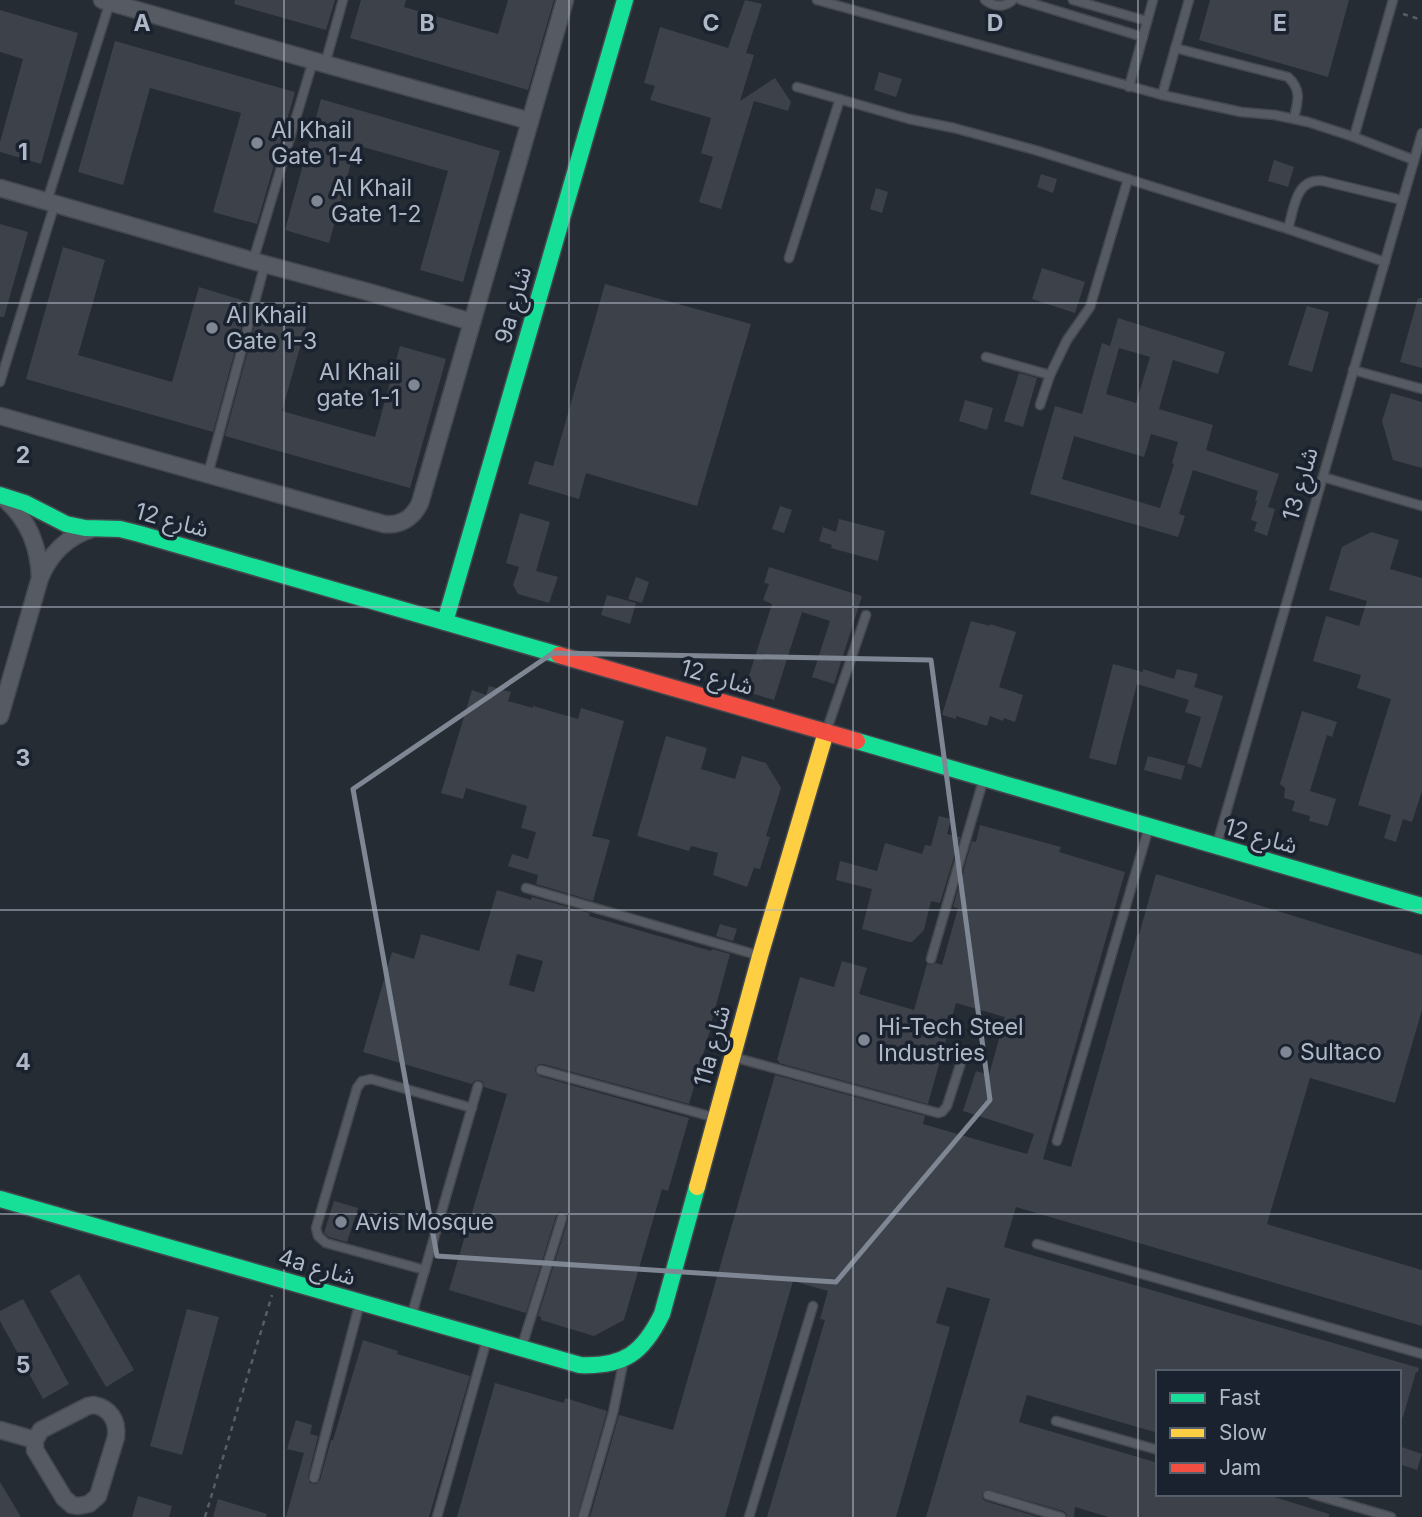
<svg xmlns="http://www.w3.org/2000/svg" width="1422" height="1517" viewBox="0 0 1422 1517" font-family="Inter,'Noto Sans Arabic',sans-serif">
<rect width="100%" height="100%" fill="#262c33"/>
<g fill="#3d424a" fill-rule="evenodd">
<polygon points="235,0 335,0 326,30 234,4"/>
<polygon points="361,0 406,0 404,7 498,34 508,0 554,0 528,90 350,38"/>
<polygon points="745,0 762,4 746,53 754,55 740,101 775,78 791,102 788,111 754,101 721,209 699,202 713,157 701,153 711,118 650,100 655,86 644,83 660,27 728,48"/>
<polygon points="1210,0 1349,0 1328,77 1199,40"/>
<polygon points="0,10 78,33 41,164 0,152 0,142 23,59 0,52"/>
<polygon points="115,41 295,92 257,224 213,212 241,113 150,88 123,185 78,172"/>
<polygon points="879,72 902,79 896,97 874,90"/>
<polygon points="321,99 500,151 463,282 420,270 448,171 356,145 329,243 285,230"/>
<polygon points="1274,160 1294,167 1288,187 1268,181"/>
<polygon points="1041,174 1057,179 1053,193 1037,187"/>
<polygon points="876,188 888,192 882,213 870,209"/>
<polygon points="0,224 28,232 4,317 0,317"/>
<polygon points="63,247 105,260 78,355 172,382 199,287 248,302 213,432 26,379"/>
<polygon points="1042,268 1085,282 1075,313 1032,299"/>
<polygon points="605,284 751,324 697,506 586,473 579,499 528,484 535,461 553,466"/>
<polygon points="1418,298 1422,298 1422,368 1400,362"/>
<polygon points="260,306 308,319 282,411 375,437 400,346 446,359 410,488 225,436"/>
<polygon points="1307,306 1329,312 1312,372 1288,365"/>
<path d="M 1118,318 L 1225,352 L 1218,374 L 1173,360 L 1159,409 L 1213,425 L 1206,450 L 1279,474 L 1268,507 L 1275,509 L 1267,536 L 1254,531 L 1257,522 L 1251,520 L 1257,501 L 1255,501 L 1258,491 L 1193,470 L 1179,514 L 1185,516 L 1178,537 L 1030,494 L 1055,406 L 1082,414 L 1102,343 L 1110,346 ZM 1119,348 L 1150,357 L 1136,403 L 1106,394 ZM 1151,434 L 1178,442 L 1172,463 L 1174,464 L 1160,508 L 1062,479 L 1074,436 L 1144,457 Z"/>
<polygon points="1019,373 1037,378 1023,427 1004,421"/>
<polygon points="1391,393 1422,402 1422,468 1393,460 1382,421"/>
<polygon points="965,400 993,408 987,430 959,421"/>
<polygon points="780,506 792,510 784,533 772,529"/>
<polygon points="520,513 550,522 536,571 558,577 549,603 518,594 513,585 519,567 506,563"/>
<polygon points="839,519 885,531 878,561 831,548 832,545 819,541 823,527 836,532"/>
<polygon points="1371,532 1399,540 1390,569 1422,578 1422,791 1412,822 1403,819 1396,842 1384,838 1391,815 1358,805 1391,699 1357,688 1361,675 1313,661 1326,616 1359,626 1367,601 1329,590 1342,547"/>
<polygon points="769,567 862,596 834,684 812,677 830,621 802,612 774,700 744,691 772,604 763,600 769,584 764,583"/>
<polygon points="636,577 649,582 642,603 628,599"/>
<polygon points="607,595 636,603 630,624 601,615"/>
<polygon points="971,621 990,626 990,624 1016,632 999,687 1023,695 1015,722 1004,718 1003,721 990,716 987,726 956,716 956,719 942,715"/>
<polygon points="1113,664 1143,672 1143,669 1174,679 1177,669 1198,674 1194,687 1223,696 1201,768 1187,763 1201,717 1185,712 1189,700 1137,684 1116,765 1089,758"/>
<polygon points="489,686 511,692 508,701 533,708 533,706 578,719 581,708 624,721 592,836 610,840 593,901 536,884 538,875 508,866 512,854 528,859 536,832 521,828 527,806 466,788 463,799 441,793 472,690 486,695"/>
<polygon points="1302,711 1337,722 1332,737 1327,735 1310,791 1336,799 1328,826 1309,821 1310,816 1292,811 1295,801 1284,798 1285,788 1280,784"/>
<polygon points="666,736 707,748 701,769 735,779 742,756 766,763 781,788 766,836 770,837 760,869 754,868 747,887 713,875 718,853 691,846 689,851 637,836"/>
<polygon points="1148,756 1185,766 1181,780 1144,770"/>
<polygon points="939,816 951,819 947,834 960,837 940,903 931,901 924,930 912,942 909,942 862,929 872,889 836,880 840,861 877,871 885,843 922,854 925,845 931,846"/>
<polygon points="980,825 1061,847 1059,852 1125,872 1043,1159 1071,1167 1137,935 1139,935 1156,874 1422,955 1422,1010 1395,1103 1310,1078 1267,1224 1422,1270 1422,1326 1016,1207 1004,1247 1419,1368 1418,1372 1416,1372 1403,1417 1399,1417 1399,1372 1158,1372 1158,1433 1027,1395 1019,1422 1158,1463 1158,1494 1264,1494 1329,1514 1329,1517 1108,1517 1075,1507 1074,1517 1067,1517 1066,1513 1063,1511 987,1489 982,1494 983,1499 985,1501 1038,1517 926,1517 990,1299 947,1287 936,1323 950,1327 896,1517 767,1517 825,1320 820,1319 828,1291 793,1281 725,1517 590,1517 619,1415 673,1430 775,1075 925,1116 923,1124 1027,1154 1034,1134 963,1111 976,1071 989,1075 1005,1017 956,1003 928,1104 779,1063 779,1061 777,1060 800,977 834,987 842,961 867,968 859,994 914,1010 927,964 930,965 936,963 942,965 958,908 953,907 972,841 976,842"/>
<path d="M 497,890 L 531,900 L 532,897 L 590,913 L 589,916 L 711,951 L 712,949 L 730,954 L 710,1027 L 711,1027 L 689,1104 L 543,1064 L 539,1064 L 535,1068 L 535,1072 L 539,1076 L 689,1118 L 668,1191 L 662,1189 L 624,1320 L 594,1336 L 541,1320 L 541,1317 L 538,1316 L 568,1220 L 567,1214 L 563,1212 L 558,1213 L 556,1216 L 526,1313 L 449,1290 L 507,1094 L 484,1087 L 483,1082 L 479,1080 L 474,1081 L 472,1084 L 363,1052 L 392,952 L 414,959 L 421,934 L 479,951 ZM 517,954 L 543,961 L 534,992 L 509,985 Z"/>
<polygon points="720,924 737,929 733,941 716,936"/>
<polygon points="334,1201 358,1208 347,1242 329,1237 324,1233"/>
<polygon points="79,1274 134,1370 106,1387 50,1291"/>
<polygon points="23,1299 69,1384 43,1399 0,1321 0,1311"/>
<polygon points="187,1309 219,1317 182,1455 150,1446"/>
<polygon points="363,1340 398,1351 397,1354 470,1376 429,1517 286,1517 304,1453 287,1449 296,1420 312,1425 310,1434 318,1436 308,1477 310,1483 316,1484 320,1480 331,1440 333,1440"/>
<polygon points="495,1383 564,1403 565,1398 607,1411 577,1517 457,1517"/>
<polygon points="1399,1446 1422,1454 1417,1470 1399,1464"/>
<polygon points="0,1482 21,1517 0,1517"/>
<polygon points="138,1496 172,1506 169,1517 132,1517"/>
<polygon points="218,1499 267,1514 266,1517 213,1517"/>
</g>
<g fill="none" stroke-linecap="round" stroke-linejoin="round">
<g stroke="#44484e" stroke-width="11">
<g id="lane">
<polyline points="817,0 1162,95 1241,112 1275,115 1308,122 1354,137 1414,160"/>
<path d="M 985,0 C 994,7 1004,8 1013,0"/>
<polyline points="1021,0 1143,37"/>
<polyline points="1073,0 1147,21"/>
<path d="M 1175,48 L 1288,77 C 1302,90 1298,101 1294,118"/>
<polyline points="325,64 343,0"/>
<polyline points="797,87 909,119 954,128 1035,150 1288,229 1385,262"/>
<polyline points="1129,87 1153,0"/>
<polyline points="1162,95 1189,0"/>
<polyline points="1354,137 1393,0"/>
<polyline points="47,201 110,2"/>
<path d="M 1288,229 C 1294,209 1295,178 1323,181 L 1402,200"/>
<polyline points="789,258 840,99"/>
<polyline points="253,261 313,61"/>
<polyline points="986,357 1050,375"/>
<polyline points="1353,370 1422,389"/>
<polyline points="0,382 55,203"/>
<polyline points="1040,405 1050,375 1067,340 1090,307 1128,179"/>
<polyline points="208,474 265,264"/>
<polyline points="1323,477 1422,506"/>
<polyline points="826,732 866,615"/>
<polyline points="1217,844 1422,133"/>
<polyline points="526,888 757,955"/>
<polyline points="931,959 983,781"/>
<polyline points="733,1057 938,1113 942,1112 947,1106 963,1056"/>
<polyline points="541,1070 713,1117"/>
<polyline points="1057,1141 1149,827"/>
<polyline points="1037,1244 1422,1354"/>
<polyline points="425,1270 326,1243 318,1236 316,1228 357,1088 362,1081 371,1079 472,1108"/>
<polyline points="412,1314 478,1086"/>
<polyline points="522,1346 562,1218"/>
<polyline points="1056,1421 1158,1450"/>
<polyline points="314,1478 360,1302"/>
<polyline points="1312,1494 1391,1517"/>
<polyline points="988,1495 1061,1517"/>
<polyline points="437,1517 487,1339"/>
<polyline points="583,1517 613,1413 623,1364"/>
<polyline points="749,1517 813,1306"/>
</g>
</g>
<g stroke="#44484e" stroke-width="19">
<g id="street">
<polyline points="102,0 325,64 530,121"/>
<polyline points="0,188 253,261 372,293 472,322"/>
<path d="M 0,416 L 384,524 C 400,526 413,518 420,503 L 565,0"/>
<path d="M 2,497 C 28,518 39,545 40,578"/>
<path d="M 0,716 L 40,578 C 50,554 66,537 92,529"/>
<path d="M 94,1405 C 110,1408 118,1421 116,1437 L 98,1496 L 89,1504 L 78,1506 L 72,1505 L 64,1498 L 35,1450 L 35,1440 L 41,1430 L 88,1406 Z"/>
<polyline points="0,1430 35,1440"/>
</g>
</g>
<g stroke="#44484e" stroke-width="19">
<g id="fast">
<polyline points="0,495 25,503 66,524 85,528 120,529 140,534 559,655"/>
<polyline points="445,622 625,0"/>
<polyline points="857,741 1422,906"/>
<path d="M 0,1199 L 580,1365 C 624,1367 643,1353 662,1314 L 697,1187"/>
</g>
</g>
<g stroke="#44484e" stroke-width="19">
<polyline id="slow" points="697,1187 760,956 826,732"/>
</g>
<g stroke="#44484e" stroke-width="19">
<polyline id="jam" points="559,655 857,741"/>
</g>
<g stroke="#585e64" stroke-width="2.5" stroke-dasharray="5 5" stroke-linecap="butt">
<polyline points="1403,14 1422,20"/>
<polyline points="205,1517 272,1295"/>
</g>
<use href="#lane" stroke="#565a62" stroke-width="8"/>
<use href="#street" stroke="#565a62" stroke-width="16"/>
<use href="#fast" stroke="#16e098" stroke-width="16"/>
<use href="#slow" stroke="#ffcf43" stroke-width="16"/>
<use href="#jam" stroke="#f24e42" stroke-width="16"/>
</g>
<path fill="none" stroke="#7e8793" stroke-width="5" stroke-linejoin="round" d="M 553,653 L 931,660 L 990,1100 L 836,1282 L 437,1256 L 353,789 Z"/>
<path fill="none" stroke="#aeb8c6" stroke-width="2" stroke-opacity="0.55" d="M 284,0 L 284,1517M 569,0 L 569,1517M 853,0 L 853,1517M 1138,0 L 1138,1517M 0,303 L 1422,303M 0,607 L 1422,607M 0,910 L 1422,910M 0,1214 L 1422,1214"/>
<g fill="#7e8793" stroke="#19222e" stroke-width="2.5">
<circle cx="257" cy="143" r="7"/>
<circle cx="317" cy="201" r="7"/>
<circle cx="212" cy="328" r="7"/>
<circle cx="414" cy="385" r="7"/>
<circle cx="864" cy="1040" r="7"/>
<circle cx="1286" cy="1052" r="7"/>
<circle cx="341" cy="1222" r="7"/>
</g>
<g text-anchor="middle" stroke-width="7" stroke-linejoin="round" paint-order="stroke">
<g font-size="23" fill="#aeb8c6" stroke="#19222e" text-anchor="start">
<text x="271" y="138">Al Khail<tspan x="271" dy="26">Gate 1-4</tspan></text>
<text x="331" y="196">Al Khail<tspan x="331" dy="26">Gate 1-2</tspan></text>
<text x="226" y="323">Al Khail<tspan x="226" dy="26">Gate 1-3</tspan></text>
<text x="400" y="380" text-anchor="end">Al Khail<tspan x="400" dy="26">gate 1-1</tspan></text>
<text x="878" y="1035">Hi-Tech Steel<tspan x="878" dy="26">Industries</tspan></text>
<text x="1300" y="1060">Sultaco</text>
<text x="355" y="1230">Avis Mosque</text>
</g>
<g font-size="23" fill="#aeb8c6" stroke="#19222e">
<text transform="translate(513 305) rotate(-74)" y="8">9a شارع</text>
<text transform="translate(1300 484) rotate(-74)" y="8">شارع 13</text>
<text transform="translate(172 520) rotate(15)" y="8">شارع 12</text>
<text transform="translate(717 677) rotate(16)" y="8">شارع 12</text>
<text transform="translate(1261 836) rotate(16)" y="8">شارع 12</text>
<text transform="translate(712 1046) rotate(-75)" y="8">11a شارع</text>
<text transform="translate(317 1267) rotate(16)" y="8">4a شارع</text>
</g>
</g>
<g font-size="23" text-anchor="middle" font-weight="bold" fill="#aeb8c6" stroke="#19222e" stroke-width="7" stroke-linejoin="round" paint-order="stroke">
<text x="142" y="31">A</text>
<text x="427" y="31">B</text>
<text x="711" y="31">C</text>
<text x="995" y="31">D</text>
<text x="1280" y="31">E</text>
<text x="23" y="160">1</text>
<text x="23" y="463">2</text>
<text x="23" y="766">3</text>
<text x="23" y="1070">4</text>
<text x="23" y="1373">5</text>
</g>
<rect x="1156" y="1370" width="245" height="126" fill="#19222e" stroke="#555e6b" stroke-width="2"/>
<rect x="1170" y="1393" width="35" height="10" fill="#16e098" stroke="#555e6b" stroke-width="2"/>
<text x="1219" y="1405" font-size="21" fill="#aeb8c6">Fast</text>
<rect x="1170" y="1428" width="35" height="10" fill="#ffcf43" stroke="#555e6b" stroke-width="2"/>
<text x="1219" y="1440" font-size="21" fill="#aeb8c6">Slow</text>
<rect x="1170" y="1463" width="35" height="10" fill="#f24e42" stroke="#555e6b" stroke-width="2"/>
<text x="1219" y="1475" font-size="21" fill="#aeb8c6">Jam</text>
</svg>
